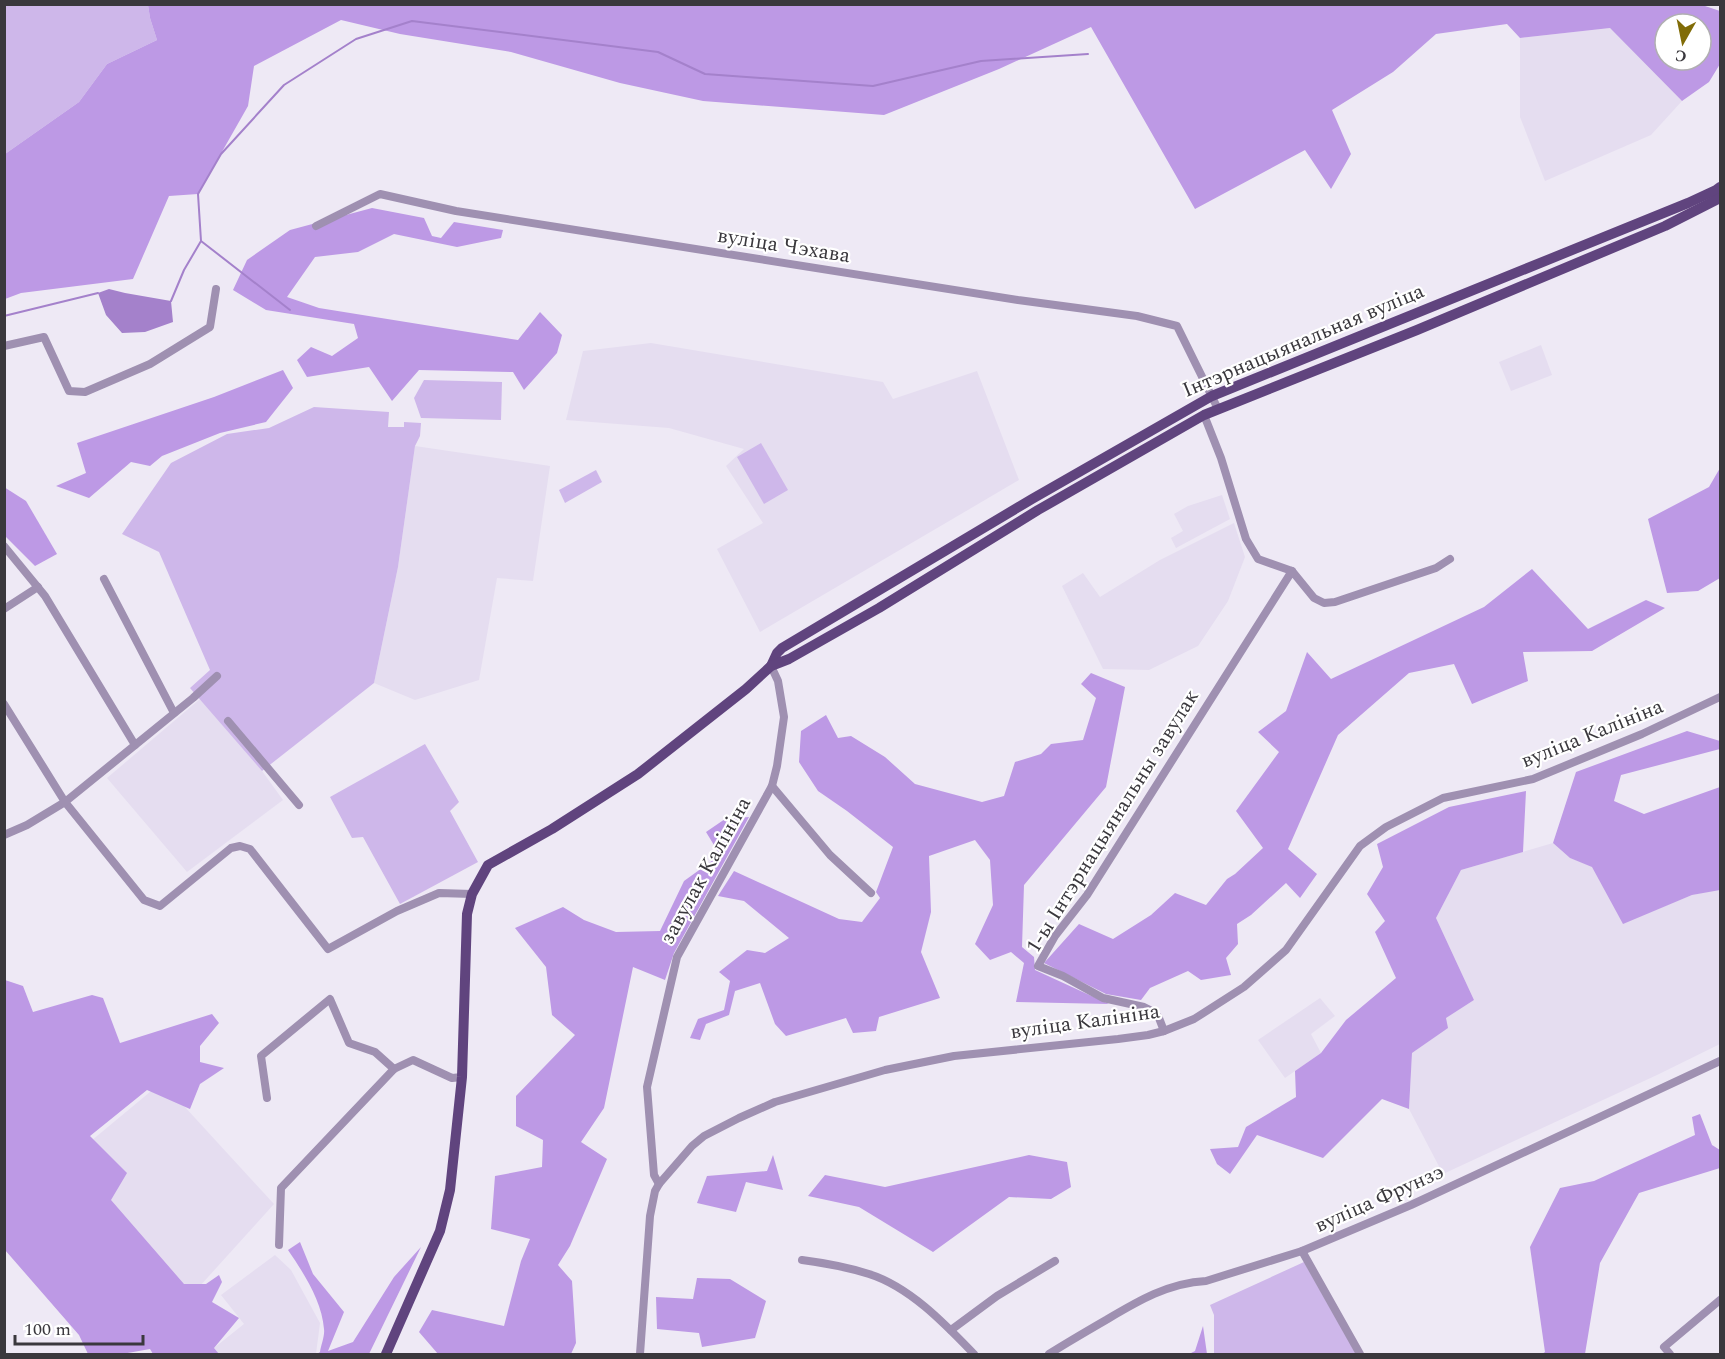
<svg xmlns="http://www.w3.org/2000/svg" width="1725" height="1359" viewBox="0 0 1725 1359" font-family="Spectral,serif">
<rect width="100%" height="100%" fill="#eee9f5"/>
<g fill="#e5ddf0">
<polygon points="1610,28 1682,101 1651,135 1545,181 1520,117 1520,38"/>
<polygon points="651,343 883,382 893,399 977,371 1019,480 760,632 717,549 763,523 726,466 744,449 669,428 566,420 583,351"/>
<polygon points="1541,345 1552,375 1511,391 1499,362"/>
<polygon points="415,446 550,466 533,581 497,578 479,680 415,700 374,683 398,567"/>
<polygon points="1222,495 1230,519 1176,548 1171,538 1183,531 1174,514 1188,506"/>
<polygon points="1234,523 1245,557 1228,601 1198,646 1149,670 1103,669 1062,586 1083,573 1100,597 1160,560"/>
<polygon points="200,699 262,771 283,800 187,872 107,778"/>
<polygon points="1553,843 1570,858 1592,866 1623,923 1692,895 1720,889 1720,1044 1657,1075 1443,1174 1409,1109 1412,1053 1447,1028 1445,1018 1474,1000 1436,918 1461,870"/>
<polygon points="1320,998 1335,1016 1311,1034 1321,1053 1285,1078 1258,1040"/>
<polygon points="162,1082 274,1204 190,1297 98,1197 91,1141"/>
<polygon points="275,1255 291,1270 320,1323 316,1354 219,1354 214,1348 244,1324 221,1295"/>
</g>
<g fill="#ceb7ea">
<polygon points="5,5 148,5 150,18 157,40 107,64 79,102 5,154"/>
<polygon points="424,380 502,382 501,420 421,418 414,398"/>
<polygon points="314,407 389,412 388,427 404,427 404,422 421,423 420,436 415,446 398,567 374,683 262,771 190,688 210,670 159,552 122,534 171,463 227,434 269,428"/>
<polygon points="761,443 788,490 764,504 737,457"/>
<polygon points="596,470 602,482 565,503 559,490"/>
<polygon points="425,744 459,802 450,811 478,862 400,904 363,837 352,838 330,797"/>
<polygon points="1304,1262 1356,1354 1214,1354 1214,1315 1210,1305"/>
</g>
<g fill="#bd99e5" fill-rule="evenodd">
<path d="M 1699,4 L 1720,11 L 1720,64 L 1709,82 L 1682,101 L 1610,28 L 1520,38 L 1507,24 L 1436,34 L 1393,72 L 1332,110 L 1351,154 L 1331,189 L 1305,150 L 1195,209 L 1091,27 L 999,69 L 884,115 L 703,101 L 620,83 L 511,52 L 400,34 L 341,20 L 254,66 L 248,106 L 198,194 L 169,196 L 133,279 L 21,293 L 5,299 L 5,154 L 79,102 L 107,64 L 157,40 L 150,18 L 148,5 ZM 1665,24 L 1701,24 L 1701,60 L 1665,60 Z"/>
<polygon points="372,208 424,218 432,236 441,238 454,222 503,230 501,238 457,247 394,234 358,252 315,257 287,297 319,308 518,340 540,312 562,335 557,353 524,390 513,372 419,370 392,401 369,367 307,377 297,360 311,347 332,356 358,338 354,324 266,310 233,290 247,260 290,230"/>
<polygon points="283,370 293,388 266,422 220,433 162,456 150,466 131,462 89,498 56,486 86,473 77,443 214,397"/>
<polygon points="1720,468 1720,578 1698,591 1667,593 1648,519 1709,487"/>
<polygon points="4,487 26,501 57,554 35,566 5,536"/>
<polygon points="1532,569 1588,629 1646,600 1665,608 1592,651 1523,652 1528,681 1472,704 1454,664 1409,673 1338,735 1288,849 1317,874 1300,898 1286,883 1251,915 1237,924 1238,944 1226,958 1231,975 1201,980 1188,971 1150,988 1141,1000 1106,994 1044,963 1079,924 1113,939 1151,915 1175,893 1206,905 1227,879 1235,874 1263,848 1236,811 1279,752 1258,732 1286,711 1307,652 1331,679 1484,607"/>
<polygon points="1091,673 1125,687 1106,787 1024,885 1022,947 1034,957 1035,970 1109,1004 1016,1002 1024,963 1011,952 990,960 975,944 993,905 990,860 975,840 929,856 931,912 921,952 940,998 879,1017 876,1031 853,1033 846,1018 786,1036 775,1024 760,983 735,991 729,1015 706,1024 700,1040 690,1038 698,1019 724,1010 730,981 719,972 747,950 765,953 789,938 744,901 718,896 734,871 839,919 862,922 880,898 876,892 893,847 847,811 818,791 799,762 801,731 826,715 838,738 851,736 885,757 915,784 982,802 1004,796 1015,762 1041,754 1051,744 1083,740 1096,698 1081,684"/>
<polygon points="1687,731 1720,741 1720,749 1621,775 1614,801 1644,814 1720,787 1720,890 1692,895 1623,924 1592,867 1570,858 1553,843 1576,772"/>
<polygon points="1526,791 1523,852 1461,870 1436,918 1474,1000 1446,1018 1448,1028 1412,1053 1409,1109 1382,1099 1323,1158 1257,1135 1230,1174 1217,1164 1210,1149 1238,1147 1246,1127 1296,1097 1295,1071 1321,1053 1346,1020 1396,978 1375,932 1385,921 1367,894 1383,867 1377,844 1449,807"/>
<polygon points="749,817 674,953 665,980 633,967 604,1108 581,1142 607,1159 570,1246 558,1265 572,1281 576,1343 571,1354 438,1354 419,1332 432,1310 504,1326 521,1261 530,1239 491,1229 495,1176 542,1167 543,1140 516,1126 516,1096 575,1035 552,1015 546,967 515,928 563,907 584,920 616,932 660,931 684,881 720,855 706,832 725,819"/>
<polygon points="5,980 23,986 33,1012 92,995 103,998 120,1043 212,1014 219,1023 200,1046 200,1062 224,1068 200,1084 190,1109 147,1090 90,1136 127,1173 111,1200 184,1284 206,1284 219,1275 222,1282 212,1302 239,1318 214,1348 219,1354 153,1354 150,1349 122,1354 88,1354 79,1335 5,1250"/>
<polygon points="1700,1114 1712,1145 1720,1150 1720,1168 1639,1193 1600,1263 1585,1354 1542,1354 1545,1352 1530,1247 1560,1188 1594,1181 1695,1135 1692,1117"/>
<polygon points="773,1155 783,1190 746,1182 736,1212 697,1203 707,1176 767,1171"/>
<polygon points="1029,1155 1067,1162 1071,1187 1051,1199 1009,1197 933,1252 859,1207 808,1196 825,1175 885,1187"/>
<path d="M 300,1242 L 313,1274 L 344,1312 L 328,1351 L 353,1342 L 394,1277 L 421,1247 L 369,1354 L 317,1354 L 320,1352 C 321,1345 325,1336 324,1329 C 322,1301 303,1272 288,1250 Z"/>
<polygon points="697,1278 730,1279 766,1301 755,1338 702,1347 699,1333 657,1329 656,1297 693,1299"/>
<polygon points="1203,1326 1207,1354 1189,1354 1195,1351"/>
</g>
<polygon fill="#a481cb" points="109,289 125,293 171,301 173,322 145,332 122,333 106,315 98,293"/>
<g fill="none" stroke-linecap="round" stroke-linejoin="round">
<g stroke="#a481cb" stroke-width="2">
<polyline points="201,241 290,310"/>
<polyline points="171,301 184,270 201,241 198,194 221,154 284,85 356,39 412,21 658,52 705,74 873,86 981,61 1088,54"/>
<polyline points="4,316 98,293"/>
</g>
<g stroke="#9f90b1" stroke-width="8">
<polyline points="316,226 380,194 456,211 1018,300 1137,316 1177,326 1218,409"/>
<polyline points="4,346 44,337 69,391 85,392 150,364 210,327 216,289"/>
<polyline points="1204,415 1221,458 1246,539 1258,559 1292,571"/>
<polyline points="4,546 45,596 135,745"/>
<polyline points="104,579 174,713"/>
<polyline points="4,609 38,587"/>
<polyline points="4,704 65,802 144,900 160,906 231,848 240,846 250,849 328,949 397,911 439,893 472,894"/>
<polyline points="228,721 299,805"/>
<polyline points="772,786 830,855 871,893"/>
<polyline points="4,835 27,825 65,802 193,698 217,676"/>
<polyline points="1164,1031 1159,1018 1154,1012 1144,1007 1103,998 1063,976 1038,966 1055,936 1087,895 1292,571 1314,598 1324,603 1335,602 1436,568 1450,559"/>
<polyline points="267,1098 261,1056 330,999 349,1043 375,1052 394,1069"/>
<polyline points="659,1184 654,1175 647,1087 677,957 772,786 777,766 784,717 778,681 771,666"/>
<polyline points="279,1245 281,1188 394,1069 413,1060 452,1078 462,1077"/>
<polyline points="1302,1251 1360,1354"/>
<path d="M 802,1260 C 825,1263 847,1267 869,1274 C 910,1287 945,1324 974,1354"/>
<polyline points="951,1330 997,1296 1055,1261"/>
<polyline points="640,1354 650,1216 655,1191 659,1184 692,1146 704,1136 739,1118 775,1102 885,1070 954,1056 1118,1039 1148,1035 1164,1031 1194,1019 1244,987 1286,950 1360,846 1386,827 1443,798 1533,779 1642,734 1720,697"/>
<path d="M 1049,1354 C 1068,1342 1087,1331 1106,1320 C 1138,1301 1168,1283 1206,1281 L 1302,1251 L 1411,1205 L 1720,1061"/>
<polyline points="1670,1354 1664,1347 1720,1300"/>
</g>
<g stroke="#60447e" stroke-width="10">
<polyline points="771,666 777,653 782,648 1032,499 1212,396 1688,203 1716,190 1720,187"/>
<polyline points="386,1354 440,1231 450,1190 462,1077 467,914 472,894 488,865 552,829 638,774 746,689 771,666 789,659 879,608 1038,510 1204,415 1417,330 1665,226 1720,198"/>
</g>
</g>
<g text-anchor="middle" stroke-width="4.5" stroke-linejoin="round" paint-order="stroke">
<g font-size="21" fill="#3a383d" stroke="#fff">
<text transform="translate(784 245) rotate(9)" y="7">вуліца Чэхава</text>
<text transform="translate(1303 340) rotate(-23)" y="7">Інтэрнацыянальная вуліца</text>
<text transform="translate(1592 733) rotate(-22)" y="7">вуліца Калініна</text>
<text transform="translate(1112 821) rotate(-58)" y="7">1-ы Інтэрнацыянальны завулак</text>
<text transform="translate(705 870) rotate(-61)" y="7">завулак Калініна</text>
<text transform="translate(1085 1021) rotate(-8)" y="7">вуліца Калініна</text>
<text transform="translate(1379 1198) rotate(-24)" y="7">вуліца Фрунзэ</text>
</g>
</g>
<rect width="1725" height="1359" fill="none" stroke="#3a383d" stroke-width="12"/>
<g transform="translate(1683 42) rotate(189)"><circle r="28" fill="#ffffff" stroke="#b0afb1" stroke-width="1.5"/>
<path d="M0-4.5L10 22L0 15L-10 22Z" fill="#816c07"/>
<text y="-9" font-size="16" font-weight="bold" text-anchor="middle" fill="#3a383d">С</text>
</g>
<path d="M15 1335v9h128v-9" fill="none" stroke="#3a383d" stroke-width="3"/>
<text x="24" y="1335" font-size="18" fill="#3a383d" stroke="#ffffff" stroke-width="4.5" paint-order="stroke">100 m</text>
</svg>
